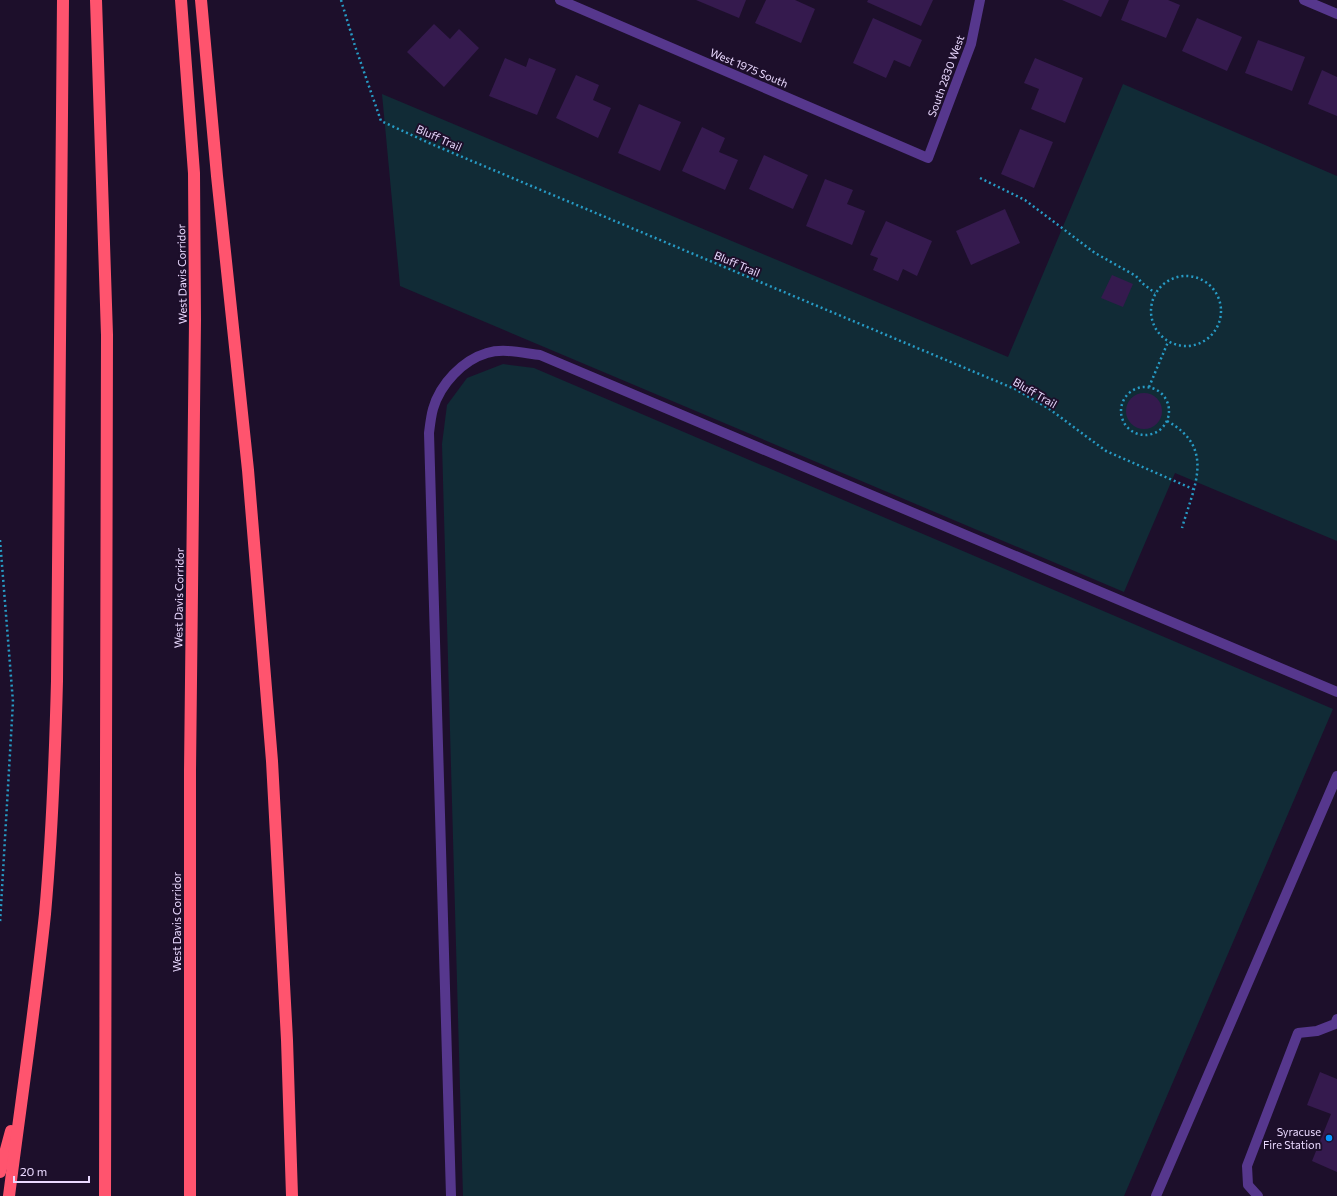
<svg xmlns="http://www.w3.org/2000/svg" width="1337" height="1196" viewBox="0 0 1337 1196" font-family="Commissioner,sans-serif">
<rect width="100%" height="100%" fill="#1d0f2b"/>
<g fill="#112b36">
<polygon points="1123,84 1337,176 1337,541 1175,473 1124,592 400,286 382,94 1008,357"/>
<polygon points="503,364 534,368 1333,709 1124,1196 463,1196 442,444 447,405 467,378"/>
</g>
<g fill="#351a4e">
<polygon points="696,0 746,0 739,18"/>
<polygon points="766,0 795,0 815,9 801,43 755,23"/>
<polygon points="868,0 933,0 921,26 867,2"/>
<polygon points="1062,0 1109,0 1101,17"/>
<polygon points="1129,0 1168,0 1180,5 1166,38 1121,20"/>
<polygon points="873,18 922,40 910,67 894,60 886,78 853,63"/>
<polygon points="1197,18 1242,37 1227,71 1182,51"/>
<polygon points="434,24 450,39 459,29 479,48 444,87 407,52"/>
<polygon points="1258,40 1305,57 1292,91 1245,73"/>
<polygon points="505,58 526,67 529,58 556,69 537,115 489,96"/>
<polygon points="1035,58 1083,78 1065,123 1031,109 1039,89 1024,83"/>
<polygon points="1322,70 1337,77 1337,116 1308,104"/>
<polygon points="576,75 599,85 593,100 611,108 598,138 556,118"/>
<polygon points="639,104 681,122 660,171 618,153"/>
<polygon points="702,127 725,138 719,152 738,160 725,190 682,171"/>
<polygon points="1020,129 1053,142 1034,188 1001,174"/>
<polygon points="764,155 808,175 793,209 749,189"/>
<polygon points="825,179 853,190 847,204 865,211 852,245 806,226"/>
<polygon points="1005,209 1020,243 971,265 956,231"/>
<polygon points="886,221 932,241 917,276 903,269 898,281 873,270 878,258 870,255"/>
<polygon points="1112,275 1133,284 1123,307 1101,298"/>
<circle cx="1144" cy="411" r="18"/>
<polygon points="1320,1072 1337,1079 1337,1172 1312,1161 1331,1114 1307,1105"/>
</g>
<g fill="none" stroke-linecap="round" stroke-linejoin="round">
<g stroke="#279bc5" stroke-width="2.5" stroke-dasharray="2 3" stroke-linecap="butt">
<polyline points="341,0 355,46 381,121 429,143 1015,389 1048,408 1106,451 1193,489"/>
<polyline points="980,178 1025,200 1095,253 1136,276 1142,283 1155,293"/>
<circle cx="1186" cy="311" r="35"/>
<circle cx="1145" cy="411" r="24"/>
<polyline points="1149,387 1168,342"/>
<path d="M 1167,421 C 1216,448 1194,486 1182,528"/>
<polyline points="0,540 13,702 0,923"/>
</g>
<g stroke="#56378d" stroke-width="10">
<path d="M 451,1196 L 429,433 C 430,425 431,416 433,409 C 440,384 463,360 487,353 C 503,348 523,353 540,355 L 1337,692"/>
<polyline points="1156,1196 1337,776"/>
<polyline points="1258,1196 1248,1185 1247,1166 1298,1033 1317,1031 1335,1024 1337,1019"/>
</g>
<g stroke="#56378d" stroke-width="10">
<polyline points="560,0 928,158 971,44 980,0"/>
<polyline points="1304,0 1337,14"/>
</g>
<g stroke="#ff546e" stroke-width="12">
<polyline points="96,0 107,335 105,1196"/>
<polyline points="181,0 194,173 195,320 190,771 190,1196"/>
<polyline points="201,0 217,176 248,470 272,761 287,1040 292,1196"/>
<polyline points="0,1172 11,1131"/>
<path d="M 9,1196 C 21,1102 35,1008 45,914 C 52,836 55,759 57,681 L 63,0"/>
</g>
</g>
<circle fill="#0594ff" stroke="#1d0f2b" stroke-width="1.5" cx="1329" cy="1138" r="4"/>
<g text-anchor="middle" stroke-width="4" stroke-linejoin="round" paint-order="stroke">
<g font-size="11" fill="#ead9ff" stroke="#1d0f2b">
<text transform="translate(749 68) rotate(23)" y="4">West 1975 South</text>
<text transform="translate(946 76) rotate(-70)" y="4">South 2830 West</text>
<text transform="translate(439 138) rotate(24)" y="4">Bluff Trail</text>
<text transform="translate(737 264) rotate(23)" y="4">Bluff Trail</text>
<text transform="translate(182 274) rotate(-91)" y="4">West Davis Corridor</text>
<text transform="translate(1035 393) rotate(30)" y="4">Bluff Trail</text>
<text transform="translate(179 598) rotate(-89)" y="4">West Davis Corridor</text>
<text transform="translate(177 922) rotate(-90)" y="4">West Davis Corridor</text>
</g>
<g font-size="11" fill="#ead9ff" stroke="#1d0f2b" text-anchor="end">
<text x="1321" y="1136">Syracuse<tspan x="1321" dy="13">Fire Station</tspan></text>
</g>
</g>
<path d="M14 1176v6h75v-6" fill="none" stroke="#ead9ff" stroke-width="2"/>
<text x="20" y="1176" font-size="12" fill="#ead9ff" stroke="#1d0f2b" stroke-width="3" paint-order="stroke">20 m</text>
</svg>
